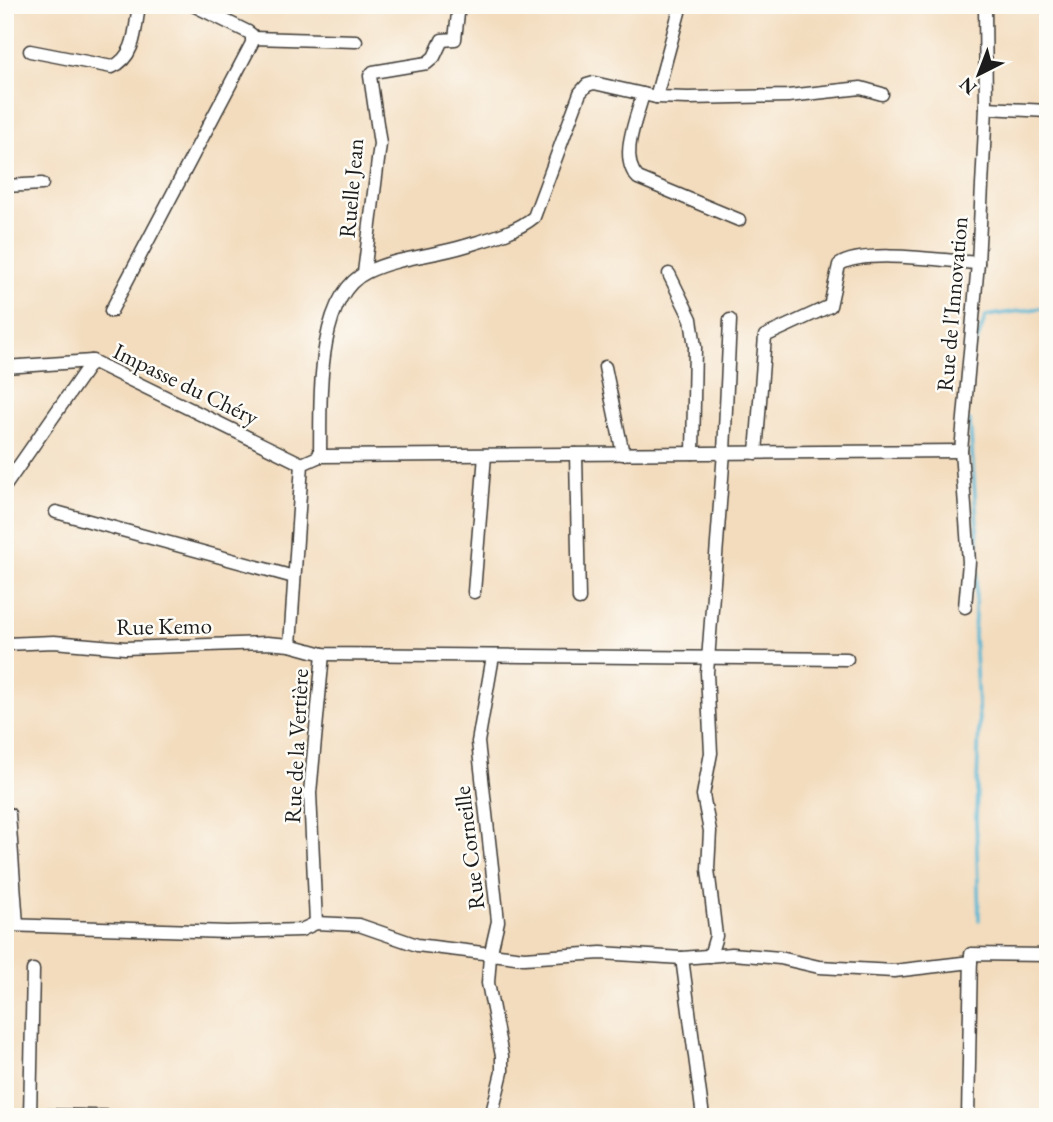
<svg xmlns="http://www.w3.org/2000/svg" width="1053" height="1122" viewBox="0 0 1053 1122" font-family="'EB Garamond',serif">
<rect width="100%" height="100%" fill="#fdfcf7"/>
<filter id="ink" filterUnits="userSpaceOnUse"><feTurbulence type="fractalNoise" baseFrequency=".0143" numOctaves="2"/><feDisplacementMap in="SourceGraphic" scale="14" xChannelSelector="R" yChannelSelector="G"/><feConvolveMatrix kernelMatrix="1 2 1 2 8 2 1 2 1" color-interpolation-filters="sRGB"/></filter>
<filter id="wash" filterUnits="userSpaceOnUse"><feTurbulence type="fractalNoise" baseFrequency=".00686" numOctaves="4" result="noise"/><feDisplacementMap in="SourceGraphic" scale="28" xChannelSelector="R" yChannelSelector="G"/><feGaussianBlur stdDeviation="1.57" result="paint"/><feColorMatrix in="noise" values="0 0 0 0 0 0 0 0 0 0 0 0 0 0 0 0 0 1.4 0 .05"/><feComposite in="paint" operator="in"/></filter>
<g filter="url(#wash)">
<rect width="100%" height="100%" fill="#f3dcbd"/>
<g fill="none" stroke-linecap="round" stroke-linejoin="round">
<g stroke="#53b4d2" stroke-width="3.5">
<polyline points="976,344 986,316 1048,307"/>
<polyline points="970,421 978,542 974,636 979,723 976,820 979,920"/>
</g>
</g>
</g>
<g filter="url(#ink)">
<g fill="none" stroke-linecap="round" stroke-linejoin="round">
<g stroke="#3c3934" stroke-width="15">
<g id="minor">
<polyline points="253,38 356,41"/>
<path d="M 30,51 L 112,67 C 136,57 135,28 139,5"/>
<path d="M 643,94 C 637,118 618,158 638,178 L 739,220"/>
<polyline points="656,97 681,5"/>
<polyline points="986,108 1048,111"/>
<polyline points="5,186 42,184"/>
<polyline points="364,273 380,144 370,76 373,72 427,63 434,57 442,40 455,39 459,5"/>
<polyline points="669,274 691,319 695,347 693,453"/>
<polyline points="111,311 252,43 252,35 248,32 193,5"/>
<polyline points="5,367 92,361 302,464"/>
<polyline points="605,367 623,454"/>
<path d="M 756,453 L 765,336 L 830,306 L 839,265 C 863,248 947,261 978,263"/>
<polyline points="576,454 579,599"/>
<path d="M 320,456 C 321,407 314,297 367,272 C 398,257 433,256 465,246 C 488,239 516,232 534,217 L 580,93 L 587,85 L 594,83 L 656,97 L 688,98 L 788,96 L 861,88 L 882,94"/>
<polyline points="5,486 92,361"/>
<polyline points="56,512 294,577"/>
<polyline points="474,592 485,455"/>
<polyline points="965,607 969,562 961,451 978,263 986,108 985,5"/>
<polyline points="5,644 54,642 125,648 267,643 290,645 323,654 847,659"/>
<polyline points="290,645 302,464 320,456 961,451"/>
<polyline points="9,814 17,925"/>
<polyline points="316,923 310,793 323,654"/>
<polyline points="5,925 227,932 301,930 316,923 359,925 417,945 524,958 601,953 682,958 732,954 780,958 819,967 894,971 971,962"/>
<polyline points="710,956 716,936 708,869 710,831 703,795 711,753 707,673 724,452 730,320"/>
<polyline points="682,958 703,1117"/>
<polyline points="30,1115 145,1117"/>
<polyline points="30,1117 33,970"/>
<polyline points="491,1117 502,1072 502,1056 488,983 490,956 498,921 478,742 493,656"/>
<polyline points="968,1117 971,954 1048,955"/>
</g>
</g>
<use href="#minor" stroke="#fff" stroke-width="12"/>
</g>
</g>
<g text-anchor="middle" stroke-width="5" stroke-linejoin="round" paint-order="stroke">
<g font-size="23" fill="#1c1c1c" stroke="#fdfcf7">
<text transform="translate(351 188) rotate(-85)" y="8">Ruelle Jean</text>
<text transform="translate(952 304) rotate(-85)" y="8">Rue de l'Innovation</text>
<text transform="translate(186 384) rotate(26)" y="8">Impasse du Chéry</text>
<text transform="translate(164 626) rotate(-1)" y="8">Rue Kemo</text>
<text transform="translate(296 746) rotate(-87)" y="8">Rue de la Vertière</text>
<text transform="translate(469 848) rotate(-97)" y="8">Rue Corneille</text>
</g>
</g>
<rect width="1053" height="1122" fill="none" stroke="#fdfcf7" stroke-width="28"/>
<g transform="translate(979 74) rotate(222)" stroke="#fdfcf7" stroke-width="5" paint-order="stroke">
<path d="M0-5L12 26L0 18L-12 26Z" fill="#1c1c1c"/>
<text y="-10" font-size="19" font-weight="bold" text-anchor="middle" fill="#1c1c1c">N</text>
</g>
</svg>
